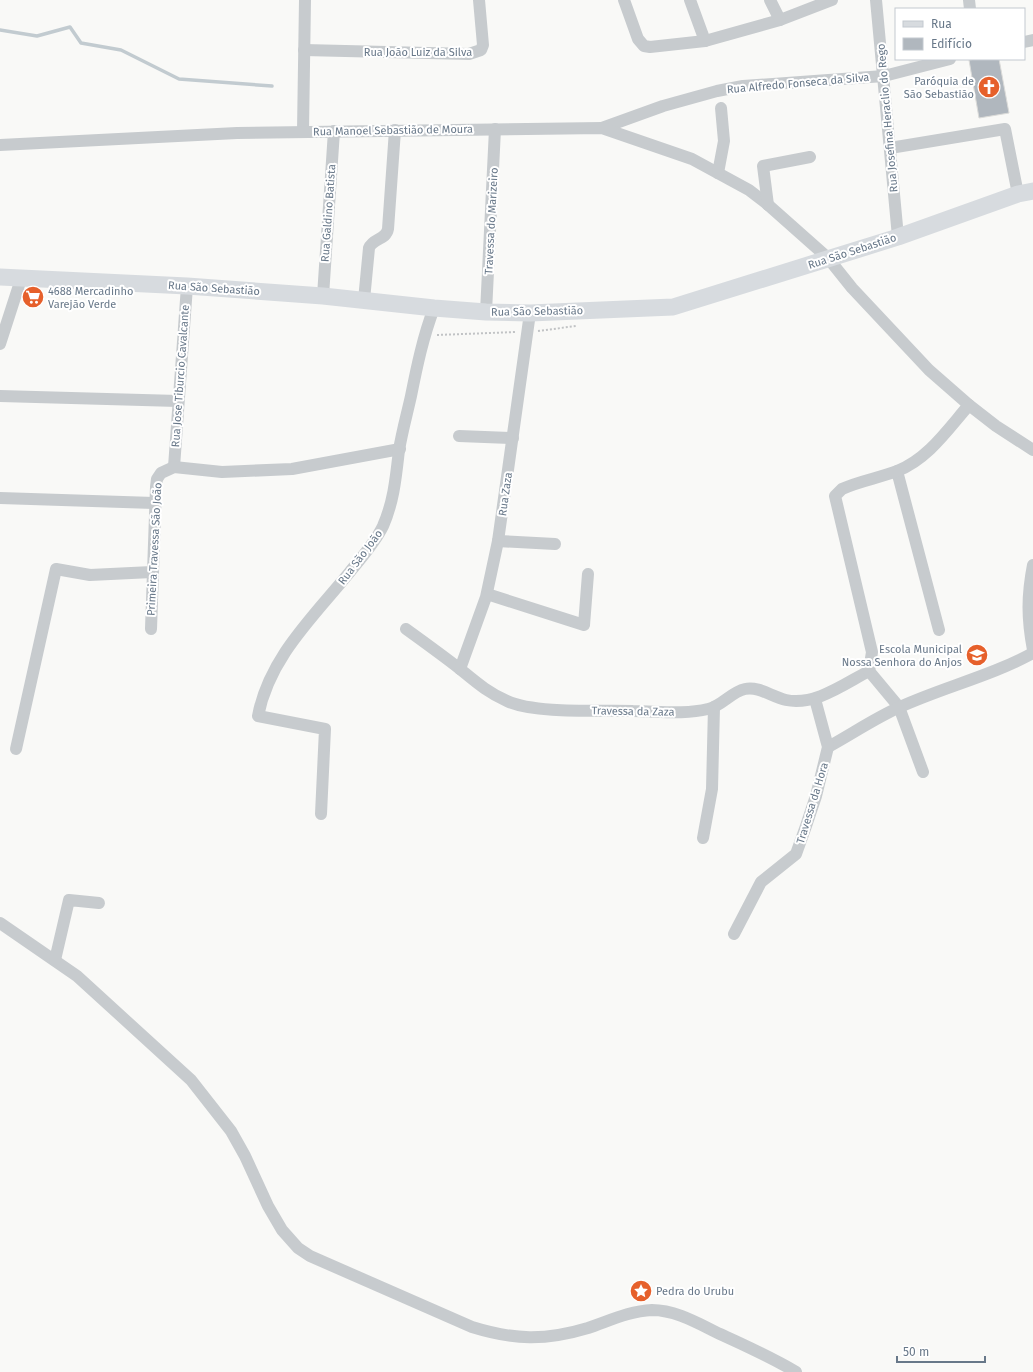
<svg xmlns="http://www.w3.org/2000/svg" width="1033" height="1372" viewBox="0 0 1033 1372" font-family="'Fira Sans',sans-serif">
<rect width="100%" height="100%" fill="#f9f9f7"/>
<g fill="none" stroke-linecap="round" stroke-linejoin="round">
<polyline stroke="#c2cbd0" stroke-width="3.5" points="0,30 37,36 70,27 81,43 121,50 179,79 272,86"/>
</g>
<polygon fill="#b0b7be" stroke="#dbdbd9" points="976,59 999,59 1009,113 979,118 969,60"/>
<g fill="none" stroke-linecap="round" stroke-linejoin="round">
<g stroke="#c1c3c5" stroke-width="2" stroke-dasharray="2 2" stroke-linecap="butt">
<polyline points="538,331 576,326"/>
<polyline points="437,335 516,332"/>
</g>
<g stroke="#c7cbce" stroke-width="12">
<polyline points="624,0 638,39 644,46 650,47 705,41 780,20 832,0"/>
<polyline points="690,0 705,41"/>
<polyline points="770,0 780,20"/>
<polyline points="876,0 898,237"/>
<polyline points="969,0 970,9"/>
<polyline points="1024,42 1033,40"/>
<polyline points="304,50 469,54 481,50 483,45 479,0"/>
<polyline points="602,128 663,106 717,91 743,86 884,76 950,59"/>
<polyline points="303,131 305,0"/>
<polyline points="0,145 237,133 602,128 692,159 749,190 766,203 828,258 852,288 929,370 969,405 996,426 1033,450"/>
<polyline points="890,148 1005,129 1018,194"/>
<polyline points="718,173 724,141 721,108"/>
<polyline points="768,205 763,166 810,157"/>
<polyline points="323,296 334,131"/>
<path d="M 364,300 L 369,248 C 373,238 386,240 388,229 L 395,130"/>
<polyline points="486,312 495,129"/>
<polyline points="0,344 21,279"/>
<polyline points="0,396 178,401"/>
<polyline points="459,436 513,438"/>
<polyline points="174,467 187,286"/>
<polyline points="897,471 939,630"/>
<polyline points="0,498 154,503"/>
<polyline points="498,541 555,544"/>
<path d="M 1033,565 C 1027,596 1027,618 1033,650"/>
<polyline points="487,594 584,625 588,574"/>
<polyline points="151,629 156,487 157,479 161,473 174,467 222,472 292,469 400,449"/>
<path d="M 406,629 C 424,642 442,655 460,669 C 476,682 487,692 507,701 C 535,714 600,710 633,711 C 657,711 684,715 708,709 C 722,706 731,692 745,689 C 759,686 772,697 786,700 C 815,706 844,684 869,671"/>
<polyline points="460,669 486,597 498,541 530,313"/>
<path d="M 869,671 L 872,652 L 835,496 L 842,489 C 859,481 879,478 897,471 C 928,459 948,429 969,405"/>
<polyline points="869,671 899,707 923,772"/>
<path d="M 828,747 C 852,734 875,718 900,707 C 944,687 991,676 1033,653"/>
<polyline points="16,749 56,569 90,575 152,572"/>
<path d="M 321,814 L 325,729 L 258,716 C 269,658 313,617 349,573 C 361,558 375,543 383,526 C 394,501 396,476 399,450 C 402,432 407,414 411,396 C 417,366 423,337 434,308"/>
<polyline points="703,838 712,789 714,707"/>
<path d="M 0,923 L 77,976 L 191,1080 L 231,1131 L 245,1156 L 268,1206 L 282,1230 L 298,1248 L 310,1256 L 472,1327 C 514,1340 545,1341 588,1328 C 609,1321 629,1311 652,1310 C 676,1310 699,1324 720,1334 C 746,1346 771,1357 796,1372"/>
<polyline points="734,934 761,882 796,854 806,826 816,796 828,747 815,699"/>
<polyline points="55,960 69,900 99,903"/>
</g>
<polyline stroke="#d7dbdf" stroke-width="17" points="0,277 187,286 323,296 434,308 486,312 530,313 673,307 898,237 1018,194 1033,191"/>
</g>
<defs>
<g id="church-disc" transform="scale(1.15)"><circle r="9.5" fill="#e6602b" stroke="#fff"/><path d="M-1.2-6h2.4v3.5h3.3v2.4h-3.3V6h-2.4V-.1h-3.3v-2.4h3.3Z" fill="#fff"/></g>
<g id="supermarket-disc" transform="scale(1.15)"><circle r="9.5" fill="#e6602b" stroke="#fff"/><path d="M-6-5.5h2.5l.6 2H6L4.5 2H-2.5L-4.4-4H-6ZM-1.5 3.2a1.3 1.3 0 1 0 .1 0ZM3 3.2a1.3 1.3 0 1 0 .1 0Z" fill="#fff"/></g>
<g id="school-disc" transform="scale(1.15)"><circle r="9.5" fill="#e6602b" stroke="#fff"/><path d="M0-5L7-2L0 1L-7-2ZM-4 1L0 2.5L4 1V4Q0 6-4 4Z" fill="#fff"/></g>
<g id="sight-disc" transform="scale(1.15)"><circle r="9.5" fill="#e6602b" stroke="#fff"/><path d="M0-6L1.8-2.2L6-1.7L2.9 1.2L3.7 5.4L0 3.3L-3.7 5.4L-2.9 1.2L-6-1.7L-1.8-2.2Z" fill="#fff"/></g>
</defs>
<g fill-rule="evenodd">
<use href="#church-disc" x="989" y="87"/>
<use href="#supermarket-disc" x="33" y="297"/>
<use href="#school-disc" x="977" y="655"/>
<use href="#sight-disc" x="641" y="1291"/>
</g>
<g text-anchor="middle" stroke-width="4" stroke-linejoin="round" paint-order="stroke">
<g font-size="11" fill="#687889" stroke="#fff">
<text x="418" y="56">Rua João Luiz da Silva</text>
<text transform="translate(798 83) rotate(-5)" y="4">Rua Alfredo Fonseca da Silva</text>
<text transform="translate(887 118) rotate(-95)" y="4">Rua Josefina Heraclio do Rego</text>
<text transform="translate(393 130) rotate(-1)" y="4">Rua Manoel Sebastião de Moura</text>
<text transform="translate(328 213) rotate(-86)" y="4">Rua Galdino Batista</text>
<text transform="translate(491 221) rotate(-87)" y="4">Travessa do Marizeiro</text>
<text transform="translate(852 251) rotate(-18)" y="4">Rua São Sebastião</text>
<text transform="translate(214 288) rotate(4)" y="4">Rua São Sebastião</text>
<text transform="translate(537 311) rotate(-1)" y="4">Rua São Sebastião</text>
<text transform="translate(180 376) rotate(-86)" y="4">Rua Jose Tiburcio Cavalcante</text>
<text transform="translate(505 494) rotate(-82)" y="4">Rua Zaza</text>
<text transform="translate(154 549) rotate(-87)" y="4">Primeira Travessa São João</text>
<text transform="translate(360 557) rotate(-53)" y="4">Rua São João</text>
<text transform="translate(633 711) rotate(1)" y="4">Travessa da Zaza</text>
<text transform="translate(812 803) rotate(-73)" y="4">Travessa da Hora</text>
</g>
<g font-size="11" fill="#687889" stroke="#fff" text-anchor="end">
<text x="974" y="85">Paróquia de<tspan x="974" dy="13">São Sebastião</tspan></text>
<text x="48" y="295" text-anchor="start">4688 Mercadinho<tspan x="48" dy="13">Varejão Verde</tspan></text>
<text x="962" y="653">Escola Municipal<tspan x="962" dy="13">Nossa Senhora do Anjos</tspan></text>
<text x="656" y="1295" text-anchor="start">Pedra do Urubu</text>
</g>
</g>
<rect x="895" y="8" width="130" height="52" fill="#ffffff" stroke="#c3c9d0"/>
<rect x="903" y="21" width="20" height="6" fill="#d7dbdf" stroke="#c3c9d0"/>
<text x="931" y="28" font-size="12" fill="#687889">Rua</text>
<rect x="903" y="38" width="20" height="12" fill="#b0b7be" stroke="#c3c9d0"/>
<text x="931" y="48" font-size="12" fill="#687889">Edifício</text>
<path d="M897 1356v6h88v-6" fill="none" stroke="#687889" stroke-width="2"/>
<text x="903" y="1356" font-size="12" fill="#687889" stroke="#ffffff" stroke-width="3" paint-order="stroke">50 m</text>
</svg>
